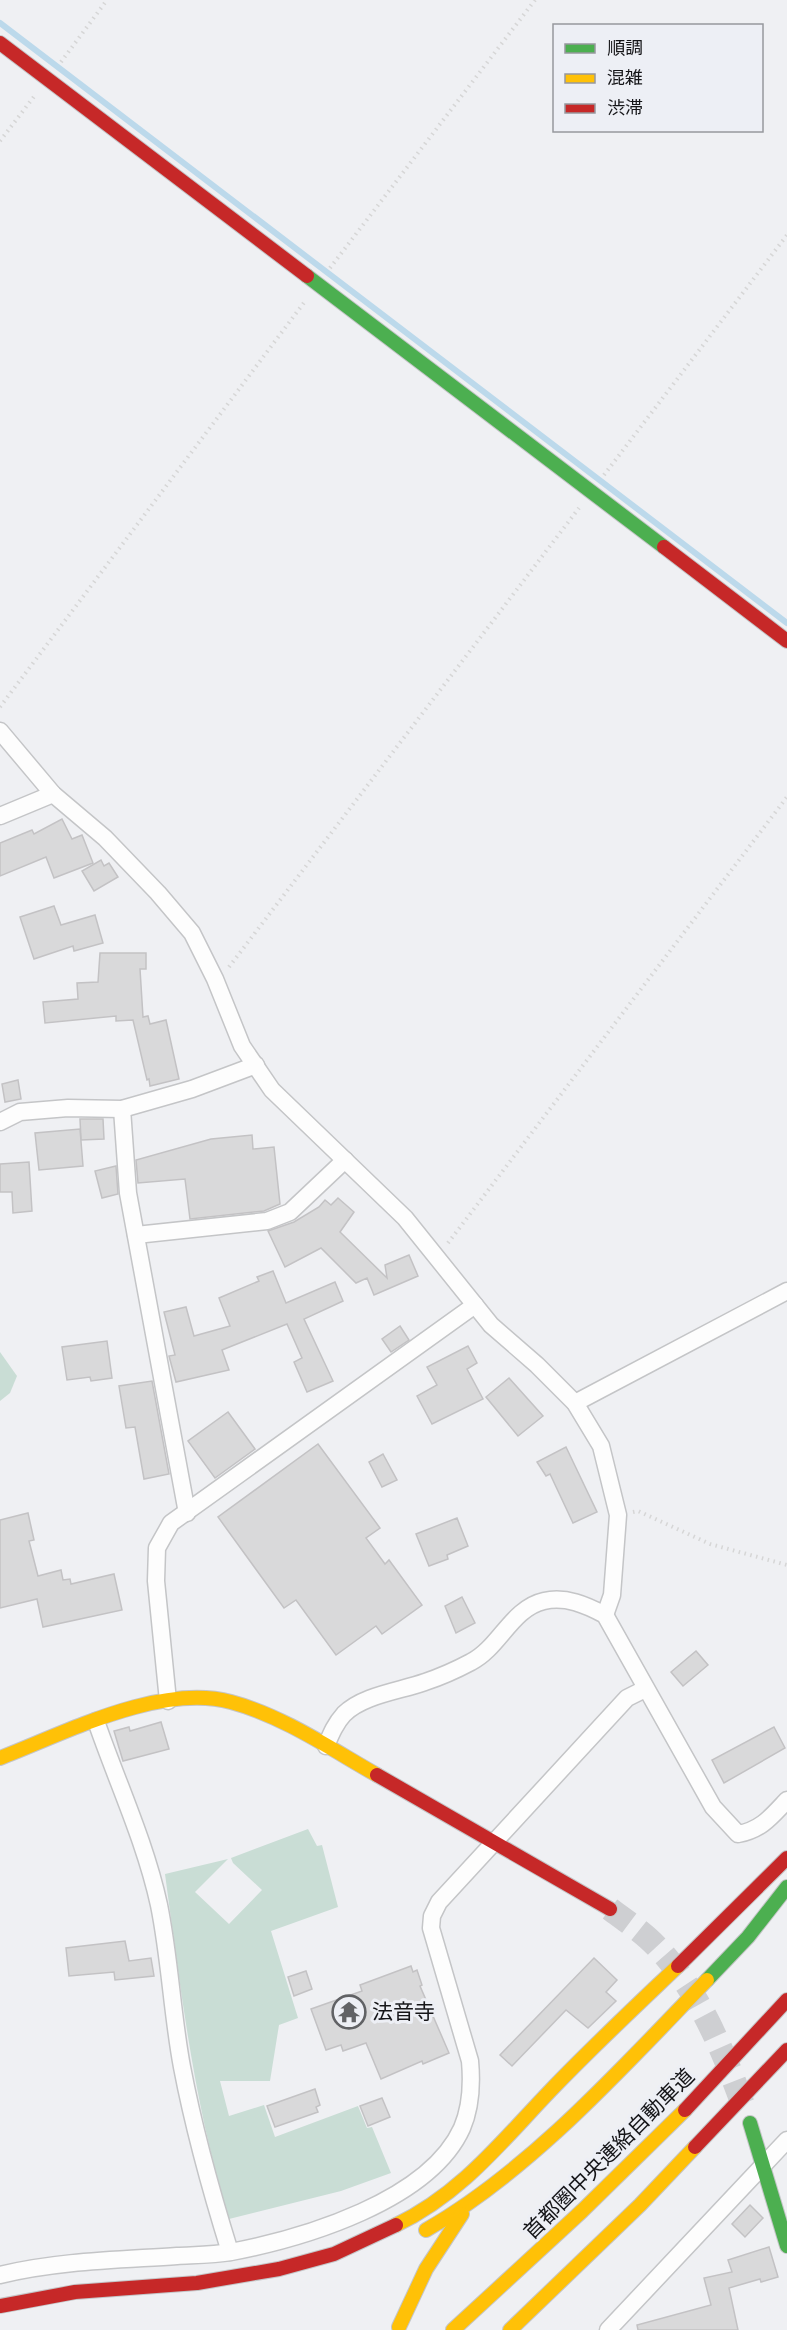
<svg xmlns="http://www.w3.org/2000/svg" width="787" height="2330" viewBox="0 0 787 2330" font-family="'Source Sans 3','Noto Sans JP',sans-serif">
<rect width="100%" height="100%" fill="#eff0f3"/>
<g fill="#c9ddd5">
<polygon points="0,1352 17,1376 10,1393 0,1401"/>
<path d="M 308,1829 L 317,1846 L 322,1845 L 338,1907 L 271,1931 L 298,2018 L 279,2025 L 270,2081 L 220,2081 L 229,2116 L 264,2105 L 275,2137 L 358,2106 L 367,2128 L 372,2127 L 391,2173 L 341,2191 L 229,2219 C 194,2105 181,1992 165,1874 L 228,1859 L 195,1892 L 229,1924 L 262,1890 L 233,1863 L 231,1858 Z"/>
</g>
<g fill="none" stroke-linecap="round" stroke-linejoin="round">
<polyline stroke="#bcd9eb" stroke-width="6" points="0,23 787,623"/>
</g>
<g fill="#d9d9da" stroke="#c3c2c4" stroke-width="1.5">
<polygon points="62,819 72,839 82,835 93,863 54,878 46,857 0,876 0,843 32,830 34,834"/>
<polygon points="101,860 104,866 109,863 118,877 94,891 82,871"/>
<polygon points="54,906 61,925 95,915 103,943 74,951 73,946 34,959 20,917"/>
<polygon points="100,953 146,953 146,969 140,969 143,1017 148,1016 150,1024 166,1020 179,1079 150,1086 149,1079 147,1080 133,1020 116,1021 116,1016 45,1023 43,1002 78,999 77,983 98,982"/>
<polygon points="18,1080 21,1099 5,1102 2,1084"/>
<polygon points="80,1119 103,1119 104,1139 81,1140"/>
<polygon points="80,1129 83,1166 39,1170 35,1133"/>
<polygon points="252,1135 253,1149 274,1147 280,1204 264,1211 190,1219 185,1179 138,1183 136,1160 211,1139"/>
<polygon points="29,1162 32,1211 13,1213 12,1192 0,1192 0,1164"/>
<polygon points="116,1166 118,1194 102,1198 95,1171"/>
<polygon points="338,1198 354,1212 340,1232 387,1278 385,1265 409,1255 418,1276 374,1295 367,1278 356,1283 321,1248 285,1267 268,1231 294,1222 319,1207 325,1200 331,1205"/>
<polygon points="273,1271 286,1303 335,1282 343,1301 304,1319 333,1381 307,1392 294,1362 302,1358 287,1324 222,1350 229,1370 176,1382 169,1356 175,1355 164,1312 186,1307 194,1336 230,1326 219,1298 259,1281 257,1277"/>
<polygon points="400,1326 409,1340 391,1352 382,1339"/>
<polygon points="107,1341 112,1378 91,1381 90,1377 67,1380 62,1347"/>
<polygon points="468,1346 477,1363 467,1369 483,1399 432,1424 417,1396 437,1385 427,1367"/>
<polygon points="509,1378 543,1416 518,1436 486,1397"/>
<polygon points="152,1381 169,1474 144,1479 135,1427 126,1428 119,1386"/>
<polygon points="228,1412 255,1449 215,1478 188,1441"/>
<polygon points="318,1444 380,1528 366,1538 385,1564 389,1560 422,1605 382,1634 376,1626 336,1655 296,1600 284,1608 218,1517"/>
<polygon points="566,1447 597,1512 573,1523 550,1474 546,1476 537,1462"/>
<polygon points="383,1454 397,1480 382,1487 369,1462"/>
<polygon points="28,1513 34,1540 29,1541 38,1576 61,1570 63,1580 70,1579 71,1584 114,1574 122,1610 43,1627 37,1599 0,1608 0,1520"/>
<polygon points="457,1518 468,1546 447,1555 448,1559 429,1566 416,1534"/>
<polygon points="462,1597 475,1623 456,1633 445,1606"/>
<polygon points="696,1651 708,1665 683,1686 671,1672"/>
<polygon points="161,1722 169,1749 123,1761 114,1731 129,1727 130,1731"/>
<polygon points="774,1727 785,1748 724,1783 712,1760"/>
<polygon points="125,1941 129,1961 151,1958 154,1976 115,1980 114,1972 69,1976 66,1948"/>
<polygon points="594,1958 617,1980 606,1992 616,2001 588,2028 566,2010 512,2066 500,2055"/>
<polygon points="411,1966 413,1972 417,1970 422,1985 420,1986 449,2053 423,2064 422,2061 381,2079 366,2043 343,2051 341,2045 326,2050 311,2009 362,1991 360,1985"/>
<polygon points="306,1971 312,1989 294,1996 288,1977"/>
<polygon points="315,2089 320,2105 316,2107 318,2112 275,2127 267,2106"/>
<polygon points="382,2098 390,2117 368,2126 360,2106"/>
<polygon points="750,2205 763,2218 745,2237 732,2224"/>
<polygon points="769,2247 778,2277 761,2282 760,2279 729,2288 738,2330 638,2330 637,2325 711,2305 704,2278 732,2272 728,2260"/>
</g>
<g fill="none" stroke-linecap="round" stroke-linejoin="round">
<path stroke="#cecfd2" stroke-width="24" stroke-dasharray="24 12" stroke-linecap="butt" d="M 610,1909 C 626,1921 644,1933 657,1947 C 700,1992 725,2055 746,2113"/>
<g stroke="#c4c5c7" stroke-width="19">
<g id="street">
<polyline points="0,731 53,794 105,838 158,893 192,933 215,979 242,1046 272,1090 405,1218 491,1325 537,1365 575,1403 601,1446 618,1515 612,1595 605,1615"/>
<polyline points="0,816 53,794"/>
<polyline points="122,1109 128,1193 187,1513"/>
<polyline points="0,1122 20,1112 68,1108 122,1109 192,1089 256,1065"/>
<polyline points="136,1235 267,1221 290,1212 345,1160"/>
<polyline points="575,1403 787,1291"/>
<polyline points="168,1701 156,1581 157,1548 171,1523 475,1305"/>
<path d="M 96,1721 C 117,1782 145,1841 159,1905 C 170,1959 172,2014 182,2067 C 194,2130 211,2191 230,2252"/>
<path d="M 326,1746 C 331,1734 335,1724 344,1714 C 363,1695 400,1691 425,1682 C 440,1677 456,1670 471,1662 C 499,1648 512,1608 544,1601 C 566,1596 586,1605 605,1615 L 713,1807 L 738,1834 C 761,1830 771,1817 787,1800"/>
<path d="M 0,2275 C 57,2261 118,2260 177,2256 C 195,2255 214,2255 231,2252 C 304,2238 429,2201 462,2128 C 471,2107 472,2083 470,2061 L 431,1928 L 432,1916 L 439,1902 L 627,1698 L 645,1689"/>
<polyline points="608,2330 787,2140"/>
</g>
</g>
<g stroke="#c4c5c7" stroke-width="16">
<g id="fast">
<polyline points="307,276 664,547"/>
<polyline points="707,1980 748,1937 787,1887"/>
<polyline points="750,2123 787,2246"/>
</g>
</g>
<g stroke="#c4c5c7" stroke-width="16">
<g id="slow">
<path d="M 0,1758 C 65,1733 160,1683 231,1702 C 283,1716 331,1749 377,1775"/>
<path d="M 396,2225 C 461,2194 502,2141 550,2091 C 591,2048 635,2007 678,1966"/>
<path d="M 426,2230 C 531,2170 623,2067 707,1980"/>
<polyline points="399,2327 426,2269 462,2214"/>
<polyline points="453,2330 582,2211 685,2110"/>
<polyline points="510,2330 640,2205 695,2147"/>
</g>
</g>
<g stroke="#c4c5c7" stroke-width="16">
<g id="jam">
<polyline points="0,43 307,276"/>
<polyline points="664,547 787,641"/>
<polyline points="377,1775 610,1909"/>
<polyline points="678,1966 787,1858"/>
<polyline points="685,2110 787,2000"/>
<polyline points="695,2147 787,2050"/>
<polyline points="0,2306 75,2292 197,2283 279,2269 334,2254 396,2225"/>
</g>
</g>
<g stroke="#d6d6d6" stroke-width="4" stroke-dasharray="1.5 4.5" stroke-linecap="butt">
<polyline points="61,62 107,0"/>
<polyline points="0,141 36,94"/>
<polyline points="330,268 535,0"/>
<polyline points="604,475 787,235"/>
<polyline points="0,707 306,300"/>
<polyline points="229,967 579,508"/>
<polyline points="448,1243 787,797"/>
<polyline points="633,1512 638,1511 710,1544 787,1565"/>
</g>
<use href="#street" stroke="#fdfdfd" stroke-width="16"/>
<use href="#fast" stroke="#4caf50" stroke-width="14"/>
<use href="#slow" stroke="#ffc107" stroke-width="14"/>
<use href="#jam" stroke="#c62828" stroke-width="14"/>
</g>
<defs>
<g id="temple-ring" transform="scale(1.725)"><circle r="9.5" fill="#edeff5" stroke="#616265" stroke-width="1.5"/><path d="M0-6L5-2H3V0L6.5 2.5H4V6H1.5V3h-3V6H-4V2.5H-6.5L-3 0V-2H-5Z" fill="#616265"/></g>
</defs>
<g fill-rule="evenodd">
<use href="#temple-ring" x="349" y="2012"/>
</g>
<g text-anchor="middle" stroke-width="6" stroke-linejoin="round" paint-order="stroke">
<g font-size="21" fill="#151518" stroke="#edeff5" text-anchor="start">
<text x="372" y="2019">法音寺</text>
</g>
<g font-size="21" fill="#151518" stroke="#edeff5">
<text transform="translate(609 2154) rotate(-45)" y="7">首都圏中央連絡自動車道</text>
</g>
</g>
<rect x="553" y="24" width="210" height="108" fill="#edeff5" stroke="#97989d" stroke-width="1.5"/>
<rect x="565" y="44" width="30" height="9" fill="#4caf50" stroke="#97989d" stroke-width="1.5"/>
<text x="607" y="54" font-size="18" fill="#151518">順調</text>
<rect x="565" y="74" width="30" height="9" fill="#ffc107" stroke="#97989d" stroke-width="1.5"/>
<text x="607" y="84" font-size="18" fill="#151518">混雑</text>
<rect x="565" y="104" width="30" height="9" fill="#c62828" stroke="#97989d" stroke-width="1.5"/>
<text x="607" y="114" font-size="18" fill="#151518">渋滞</text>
</svg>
